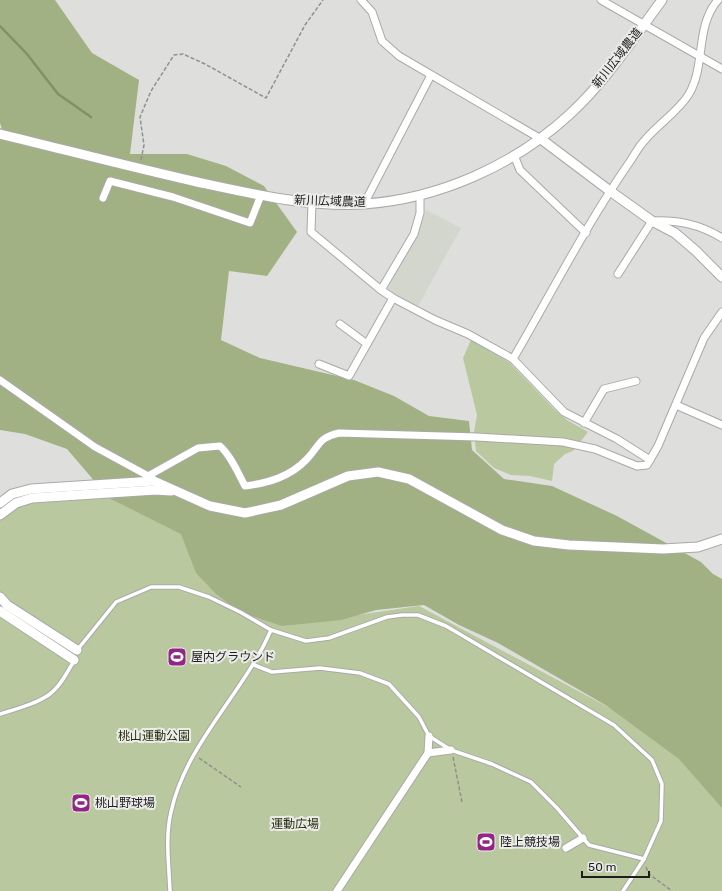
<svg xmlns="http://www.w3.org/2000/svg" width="722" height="891" viewBox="0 0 722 891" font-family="Rubik,'Noto Sans JP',sans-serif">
<rect width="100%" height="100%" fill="#dedfdc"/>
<polygon fill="#d2d6cc" points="426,210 461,228 418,306 387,290 417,235"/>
<g fill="#b9c89e">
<polygon points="471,340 510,363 554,409 567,420 588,432 573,451 565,454 554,464 552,481 530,476 511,475 494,468 476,451 474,432 477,415 463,358"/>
<polygon points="174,491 282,626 419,606 679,745 722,793 722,891 0,891 0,506"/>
</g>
<polygon fill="#a1b183" points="0,0 55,0 92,53 139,80 130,154 187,154 226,166 264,186 297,232 267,276 229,271 221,340 260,358 354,380 394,396 429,416 469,421 472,450 504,479 552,486 617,516 701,562 713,574 722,579 722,808 679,759 607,706 498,643 459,625 424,605 376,610 341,620 282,626 240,612 216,594 196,573 181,534 109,498 67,449 25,434 0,430 0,128 2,129 0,123"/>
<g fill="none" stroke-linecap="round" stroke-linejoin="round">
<polyline stroke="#829164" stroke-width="2.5" points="0,26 27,54 58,94 91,117"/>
<g stroke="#a9aaa7" stroke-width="5.5">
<g id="service">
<polyline points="78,649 116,602 151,587 179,587 209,597 240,612 271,630 306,641 329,638 387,617 402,615 418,615 446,626 614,725 652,760 662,784 661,821 644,859 623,891"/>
<polyline points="254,665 272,672 320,668 360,673 389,684 419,717 429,736 451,750 492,764 531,782 557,808 589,845 644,859"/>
<path d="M 0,714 C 16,709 36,704 50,694 C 61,686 67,672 74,661"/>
<path d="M 170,891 C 169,865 165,837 171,812 C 186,743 244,693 271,630"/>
</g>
</g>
<g stroke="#a9aaa7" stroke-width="9">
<g id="minor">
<polyline points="361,0 372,12 382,41 399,56 541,139"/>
<polyline points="601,0 722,69"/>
<polyline points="514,155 520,170 586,233"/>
<polyline points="103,198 110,181 173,197 250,223 261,195"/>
<polyline points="312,203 311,232 381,290 393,298 435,320 468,334 513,359 564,412 617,439 650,460"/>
<polyline points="364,204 431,75"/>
<path d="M 618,274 L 652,221 C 678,220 699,224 722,238"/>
<polyline points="381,290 414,234 420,213 420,195"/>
<polyline points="340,324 367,344"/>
<path d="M 513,359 C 552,292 587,223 631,160 C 635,154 639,146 645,140 C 658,124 678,112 689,94 C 706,65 695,26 718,0"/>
<polyline points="319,364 349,376 393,298"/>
<polyline points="0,380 95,447 152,478"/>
<polyline points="676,405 722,425"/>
<polyline points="584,423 604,389 636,381"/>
<path d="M 148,476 L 198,448 L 220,446 C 231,456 238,473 245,486 C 268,483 290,477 307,459 C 321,444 318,438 339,433 L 477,437 L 563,442 L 595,449 L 637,466 L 647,465 L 658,446 L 704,338 L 722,312"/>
<polyline points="429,736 428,753 451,750"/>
<polyline points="566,848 583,838"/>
<polyline points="337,891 428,753"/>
</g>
</g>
<g stroke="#a9aaa7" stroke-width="11">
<g id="tertiary">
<path d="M 0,134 C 66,150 131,167 197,182 C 252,194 308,207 364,204 C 439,199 515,165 570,114 C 606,81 633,39 662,0"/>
<polyline points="541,139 610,191 652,221 675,233 696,251 722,277"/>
<polyline points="0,503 12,494 31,489 154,481 210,506 245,513 281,505 348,476 378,472 409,479 502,530 534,541 569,545 663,549 698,547 722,539"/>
<polyline points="0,515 16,503 32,498 156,490 171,491"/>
<polyline points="0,597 7,605 77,650"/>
<polyline points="0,611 74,660"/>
</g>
</g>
<g stroke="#90918f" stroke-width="1.5" stroke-dasharray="4 2" stroke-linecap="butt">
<polyline points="141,160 144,145 140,117 151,91 174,55 183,54 205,64 266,98 305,25 323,0"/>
<polyline points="453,757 462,802"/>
<polyline points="199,758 241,787"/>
<polyline points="646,867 649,874 672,891"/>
</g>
<use href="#service" stroke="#fff" stroke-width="3.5"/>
<use href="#minor" stroke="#fff" stroke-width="7"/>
<use href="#tertiary" stroke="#fff" stroke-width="9"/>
</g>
<defs>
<g id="stadium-square" transform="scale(1)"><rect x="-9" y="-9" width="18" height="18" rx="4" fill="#932586" stroke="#ebece9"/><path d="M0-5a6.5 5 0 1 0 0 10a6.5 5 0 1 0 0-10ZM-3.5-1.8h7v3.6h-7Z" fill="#fff"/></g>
</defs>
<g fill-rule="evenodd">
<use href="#stadium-square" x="177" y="657"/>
<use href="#stadium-square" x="81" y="803"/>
<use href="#stadium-square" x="486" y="842"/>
</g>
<g text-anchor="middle" stroke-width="4" stroke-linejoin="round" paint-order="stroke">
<g font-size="12" fill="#1c1d1c" stroke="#ebece9">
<text transform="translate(617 58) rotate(-52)" y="4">新川広域農道</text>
<text transform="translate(330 201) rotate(2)" y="4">新川広域農道</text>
</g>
<g font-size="12" fill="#1c1d1c" stroke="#ebece9" text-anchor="start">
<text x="191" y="661">屋内グラウンド</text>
<text x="95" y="807">桃山野球場</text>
<text x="500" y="846">陸上競技場</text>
</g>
<g font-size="12" fill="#26300c" stroke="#ebece9">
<text x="154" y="740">桃山運動公園</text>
<text x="295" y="828">運動広場</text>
</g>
</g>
<path d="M582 871v6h67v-6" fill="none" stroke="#1c1d1c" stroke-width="2"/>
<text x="588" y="871" font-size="12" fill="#1c1d1c" stroke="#ebece9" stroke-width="3" paint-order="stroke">50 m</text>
</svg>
